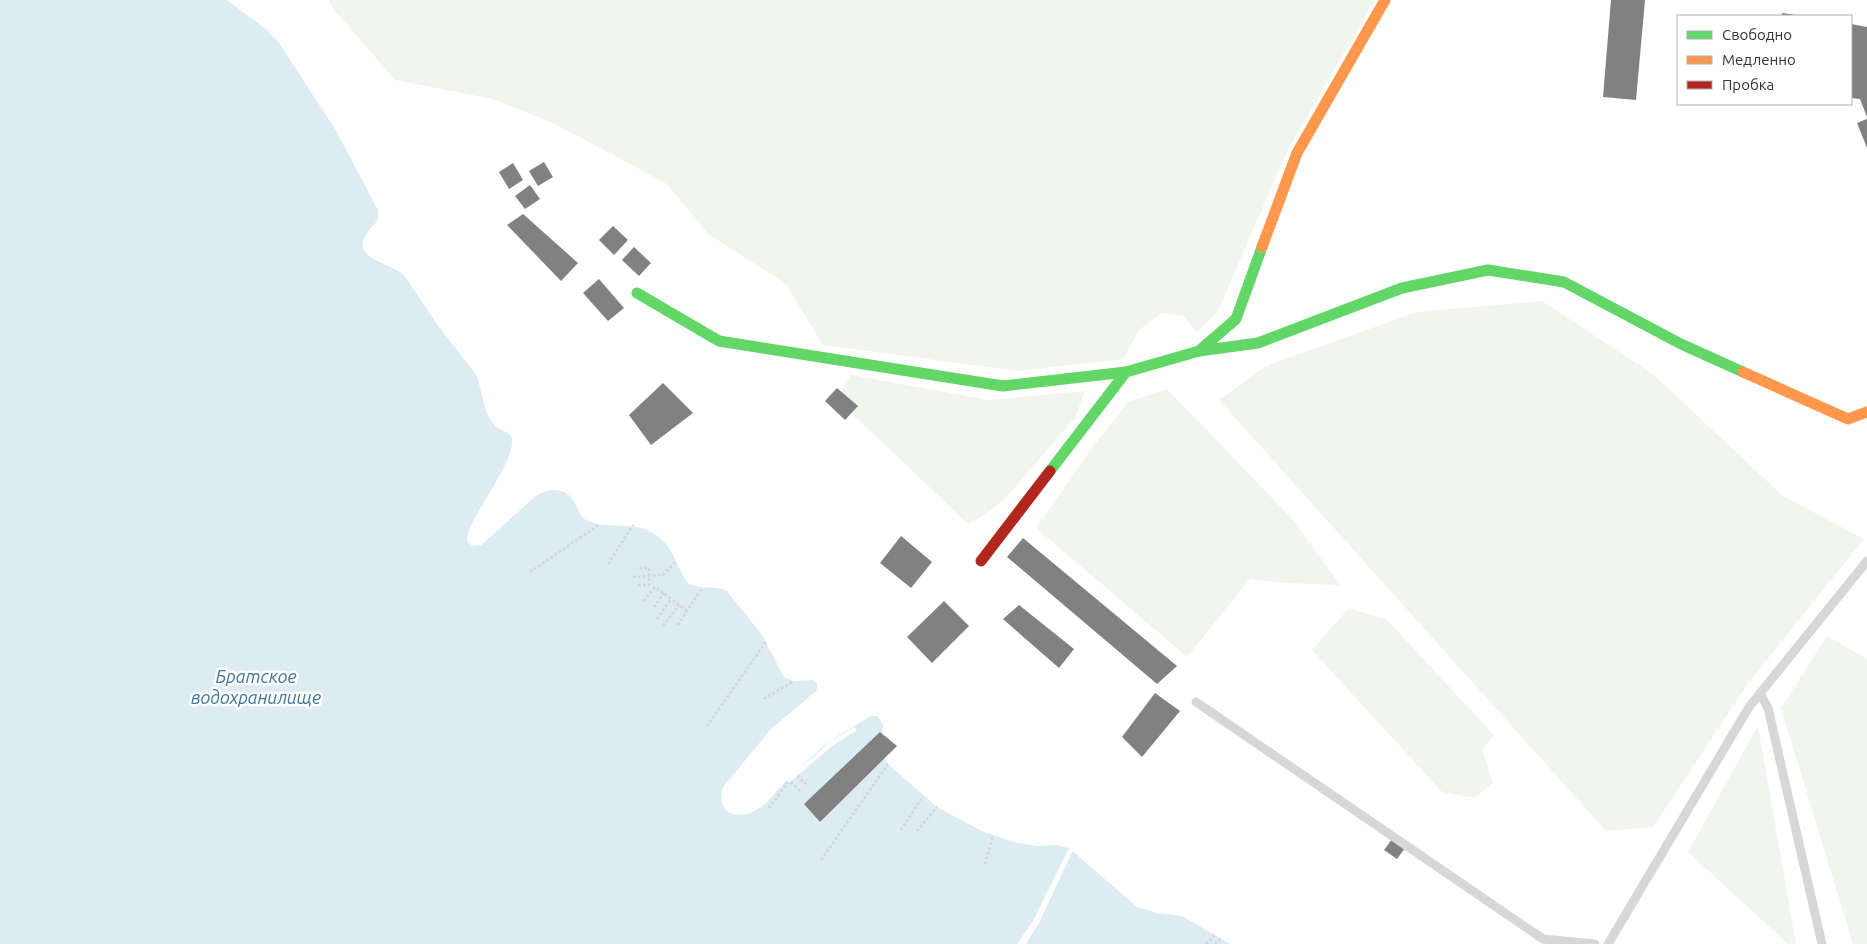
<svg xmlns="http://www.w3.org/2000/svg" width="1867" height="944" viewBox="0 0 1867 944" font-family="Ubuntu,sans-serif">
<rect width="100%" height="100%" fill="#fff"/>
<g fill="#f1f5ed">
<polygon points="329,0 1375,0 1288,149 1218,311 1197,333 1184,316 1162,313 1139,330 1123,359 1017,371 823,345 785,283 708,234 667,184 555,124 493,99 395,80 335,11"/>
<polygon points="1542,301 1654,375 1783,496 1864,539 1749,682 1653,827 1606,831 1219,400 1266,366 1417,312"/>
<polygon points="851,375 988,400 1085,391 1075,418 1003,501 969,525 837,399"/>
<polygon points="1167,389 1295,522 1340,585 1284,583 1250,579 1187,657 1036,528 1092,448 1128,402"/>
<polygon points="1349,608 1387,620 1494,735 1482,750 1493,783 1474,798 1442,792 1312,650"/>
<polygon points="1827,636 1867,659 1867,944 1853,944 1781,708"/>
<polygon points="1758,726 1796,944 1788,944 1688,852"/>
</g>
<path fill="#ddebf3" d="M 0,0 L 227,0 L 267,30 L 279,43 L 335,129 L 378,210 L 378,219 C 375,225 369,229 366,235 C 351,259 393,264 404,275 L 437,324 L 477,376 L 487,414 L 496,427 L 508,433 L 512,438 C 516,465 460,527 468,543 L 473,546 L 481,545 L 536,496 C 547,489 560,487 571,497 C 578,504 577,516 588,521 C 614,532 643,516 666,544 C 676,556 679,573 689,584 C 701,590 715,585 727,591 L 762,635 L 784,677 L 794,681 L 813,680 L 817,683 L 817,690 L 771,729 L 724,786 C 713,813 738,822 758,809 C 770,802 778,788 788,779 C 802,766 816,751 832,740 C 844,731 858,724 871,716 L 877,716 L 883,724 L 881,740 L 882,754 L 888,764 L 937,807 L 982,831 L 1013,842 L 1037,846 L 1055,845 L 1069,848 L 1137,907 L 1157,913 L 1182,916 L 1230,944 L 0,944 Z"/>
<g fill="#fff">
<polygon points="854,727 857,730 832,746 789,783 786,780 831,741"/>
<polygon points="1069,848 1073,850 1039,923 1026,944 1017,944 1033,921"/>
</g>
<g fill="#818181">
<polygon points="1611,0 1645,0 1636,100 1603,97"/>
<polygon points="1782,13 1796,15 1796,16 1782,16"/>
<polygon points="1851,24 1867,27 1867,117 1860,99 1851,98"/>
<polygon points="1867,119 1867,148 1857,123"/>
<polygon points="544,162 553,177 538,186 529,171"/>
<polygon points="513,163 523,180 509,189 499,172"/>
<polygon points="530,185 540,199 525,209 515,196"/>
<polygon points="523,214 578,263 561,281 507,225"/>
<polygon points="613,226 628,240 614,255 599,240"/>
<polygon points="634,247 651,263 639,276 622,260"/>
<polygon points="599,279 624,308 608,321 583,293"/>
<polygon points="663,383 693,413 651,445 629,415"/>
<polygon points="837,388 858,406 845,420 825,401"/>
<polygon points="901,536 932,562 911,588 880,563"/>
<polygon points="1023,538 1177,666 1157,684 1007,557"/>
<polygon points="944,601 969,626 932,663 907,637"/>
<polygon points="1019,605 1074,649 1059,668 1003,619"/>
<polygon points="1155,693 1180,711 1142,757 1122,737"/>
<polygon points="880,732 897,746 820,822 804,804"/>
<polygon points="1392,839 1405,848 1397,859 1384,850"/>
</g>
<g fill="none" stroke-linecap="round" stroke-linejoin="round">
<g stroke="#d6d6d6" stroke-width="2.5" stroke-dasharray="2.5 2.5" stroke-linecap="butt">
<polyline points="608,564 633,525"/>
<polyline points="530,572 600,524"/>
<polyline points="633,577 663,575 675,562"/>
<polyline points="638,585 649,585 649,568 638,568"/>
<polyline points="644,601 655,587 687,611"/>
<polyline points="654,607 664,593"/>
<polyline points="657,619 671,599"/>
<polyline points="678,625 702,588"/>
<polyline points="663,626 679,605"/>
<polyline points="764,699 794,681"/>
<polyline points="707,726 766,642"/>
<polyline points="797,776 807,785"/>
<polyline points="791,782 800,791"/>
<polyline points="769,808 788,782"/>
<polyline points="901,830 923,796"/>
<polyline points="917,831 937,807"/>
<polyline points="821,860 888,764"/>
<polyline points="985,864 993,835"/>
<polyline points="1206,944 1215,935"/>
<polyline points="1215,944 1221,938"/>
</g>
<g stroke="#d7d7d7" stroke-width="9">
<polyline points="1760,693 1768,708 1822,944"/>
<polyline points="1196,702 1543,939 1595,944"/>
<polyline points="1608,944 1749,707 1867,561"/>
</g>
<g stroke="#63d668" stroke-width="11">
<polyline points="637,293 719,341 1003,386 1126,372"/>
<polyline points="1199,351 1258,343 1402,288 1488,270 1564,282 1681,344 1743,372"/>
<polyline points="1050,471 1126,372 1199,351 1236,319 1262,247"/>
</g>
<g stroke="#ff974d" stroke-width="11">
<polyline points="1262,247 1297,153 1385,0"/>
<polyline points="1743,372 1848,419 1867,412"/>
</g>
<polyline stroke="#b3261e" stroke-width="11" points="981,561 1050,471"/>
</g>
<g text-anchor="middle" stroke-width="5" stroke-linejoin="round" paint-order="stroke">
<g font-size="18" font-style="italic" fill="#3f7597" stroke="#fff">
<text x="256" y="683">Братское<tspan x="256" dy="21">водохранилище</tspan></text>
</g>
</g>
<rect x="1677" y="15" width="175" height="90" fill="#ffffff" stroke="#adadad"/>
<rect x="1687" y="31" width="25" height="8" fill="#63d668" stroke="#adadad"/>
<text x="1722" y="40" font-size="15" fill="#333333">Свободно</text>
<rect x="1687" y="56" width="25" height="8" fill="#ff974d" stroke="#adadad"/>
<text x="1722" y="65" font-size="15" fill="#333333">Медленно</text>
<rect x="1687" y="81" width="25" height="8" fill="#b3261e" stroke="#adadad"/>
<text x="1722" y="90" font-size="15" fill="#333333">Пробка</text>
</svg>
